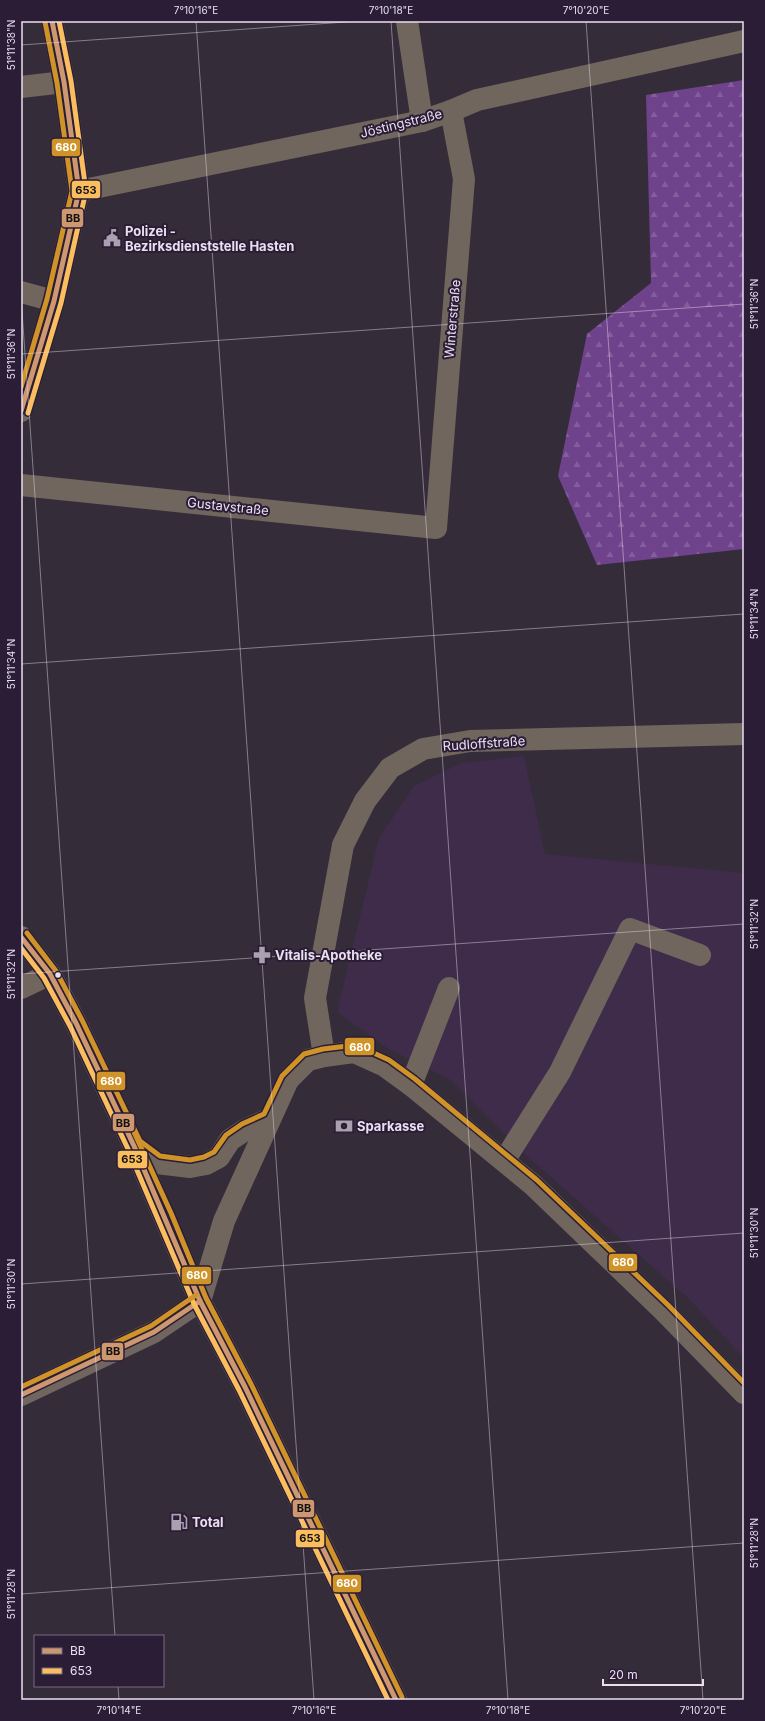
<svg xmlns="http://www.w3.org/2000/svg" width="765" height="1721" viewBox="0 0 765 1721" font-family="Inter,sans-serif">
<defs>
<pattern id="forest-firs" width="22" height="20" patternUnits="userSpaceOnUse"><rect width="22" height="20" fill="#6f428c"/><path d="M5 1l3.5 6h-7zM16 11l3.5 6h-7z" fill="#845d9c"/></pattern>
</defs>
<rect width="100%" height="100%" fill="#352c3a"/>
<polygon fill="#3e2c4a" points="524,756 545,854 744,873 744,1358 690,1300 527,1156 451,1080 387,1048 337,1012 379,838 414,786 461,763"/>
<polygon fill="url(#forest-firs)" points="744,80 744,549 597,565 558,476 587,334 651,283 646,95"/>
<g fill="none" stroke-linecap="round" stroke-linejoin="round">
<g stroke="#70665e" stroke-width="22">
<polyline points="407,21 422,121"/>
<polyline points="21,87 64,82"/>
<polyline points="79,191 422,121 451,111 477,100 744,41"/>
<polyline points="21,292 54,301"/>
<polyline points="21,411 54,301 79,191 64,82 52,21"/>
<polyline points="21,485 436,528 464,179 451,111"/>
<polyline points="21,988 50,974"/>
<polyline points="324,1056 315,998 343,845 365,801 390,768 423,749 470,741 744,734"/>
<polyline points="411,1085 449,988"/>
<polyline points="134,1146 157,1163 190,1167 206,1164 219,1157 230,1140 245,1130 269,1119"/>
<polyline points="504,1161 560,1072 630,929 700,955"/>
<polyline points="200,1301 224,1221 288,1080 308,1060 324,1056 354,1052 385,1066 411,1085 533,1185 663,1310 744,1393"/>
</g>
<g stroke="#716560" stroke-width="22">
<polyline points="21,937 50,974 76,1023 134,1146 200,1301 245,1387 396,1700"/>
<polyline points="21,1395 154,1332 200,1301"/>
</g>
<g stroke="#2b1d36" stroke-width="8">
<g id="bus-1">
<polyline points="21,411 54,301 79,191 64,82 52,21"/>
<polyline points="21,937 50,974 76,1023 134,1146 200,1301 245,1387 396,1700"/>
<polyline points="21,1395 154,1332 200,1301"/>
</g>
</g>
<g stroke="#2b1d36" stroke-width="8">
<g id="bus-2">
<polyline points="28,413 61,303 86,191 71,81 59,21"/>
<polyline points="21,948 44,978 70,1026 128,1149 194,1304 239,1390 388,1700"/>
</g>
</g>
<g stroke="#2b1d36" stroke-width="8">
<g id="bus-3">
<polyline points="21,387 47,299 72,191 57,83 45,22"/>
<polyline points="27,933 56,971 82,1020 140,1141 160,1156 190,1160 204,1157 214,1152 226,1135 242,1124 264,1114 282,1076 304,1054 323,1049 356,1045 389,1060 415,1079 537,1180 668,1305 744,1383"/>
<polyline points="134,1132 171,1213 206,1298 251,1384 402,1697"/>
<polyline points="21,1387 151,1326 196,1295"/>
</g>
</g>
<use href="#bus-1" stroke="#cd976f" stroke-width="5"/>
<use href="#bus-2" stroke="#fbbe5e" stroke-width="5"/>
<use href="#bus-3" stroke="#d09327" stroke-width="5"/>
</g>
<path fill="none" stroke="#e9dff0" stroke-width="1" stroke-opacity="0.45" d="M 196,21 L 314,1700M 391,21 L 508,1700M 586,21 L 703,1700M 21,45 L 360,21M 21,297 L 115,1636M 21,354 L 744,304M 21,664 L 744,614M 21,974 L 744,924M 21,1284 L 744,1233M 21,1594 L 744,1543M 118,1686 L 119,1700"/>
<defs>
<g id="civic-bare" transform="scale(1.38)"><path d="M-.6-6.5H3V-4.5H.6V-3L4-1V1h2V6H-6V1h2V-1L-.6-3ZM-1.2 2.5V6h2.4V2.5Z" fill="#aaa0b0" stroke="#2b1d36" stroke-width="2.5" paint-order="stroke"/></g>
<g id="pharmacy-bare" transform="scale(1.38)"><path d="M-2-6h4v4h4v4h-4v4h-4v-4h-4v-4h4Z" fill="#aaa0b0" stroke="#2b1d36" stroke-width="2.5" paint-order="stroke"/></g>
<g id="bank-bare" transform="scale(1.38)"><path d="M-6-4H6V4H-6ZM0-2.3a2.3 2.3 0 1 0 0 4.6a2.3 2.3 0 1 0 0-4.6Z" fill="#aaa0b0" stroke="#2b1d36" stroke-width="2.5" paint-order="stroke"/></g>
<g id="fuel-bare" transform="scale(1.38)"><path d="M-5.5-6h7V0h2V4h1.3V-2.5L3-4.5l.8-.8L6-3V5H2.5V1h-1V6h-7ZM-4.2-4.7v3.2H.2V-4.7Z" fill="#aaa0b0" stroke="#2b1d36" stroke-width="2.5" paint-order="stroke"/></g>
</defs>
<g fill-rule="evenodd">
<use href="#civic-bare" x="112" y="238"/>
<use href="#pharmacy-bare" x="262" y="955"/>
<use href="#bank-bare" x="344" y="1126"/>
<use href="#fuel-bare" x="179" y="1522"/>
</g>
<circle fill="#e9dff0" stroke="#2b1d36" stroke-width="1.5" cx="58" cy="975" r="3.5"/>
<g text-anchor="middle" stroke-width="4" stroke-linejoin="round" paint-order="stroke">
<g font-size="13" fill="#e9dff0" stroke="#2b1d36">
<text transform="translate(401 123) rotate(-14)" y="5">Jöstingstraße</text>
<text transform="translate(452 319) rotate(-85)" y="5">Winterstraße</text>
<text transform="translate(228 506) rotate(6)" y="5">Gustavstraße</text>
<text transform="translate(484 743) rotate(-4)" y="5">Rudloffstraße</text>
</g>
<g font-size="13" font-weight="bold" fill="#e9dff0" stroke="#2b1d36" text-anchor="start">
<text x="125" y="236">Polizei -<tspan x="125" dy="15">Bezirksdienststelle Hasten</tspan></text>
<text x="275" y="960">Vitalis-Apotheke</text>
<text x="357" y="1131">Sparkasse</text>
<text x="192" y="1527">Total</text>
</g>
</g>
<g stroke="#2b1d36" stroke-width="1.5">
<rect x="51" y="138" width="30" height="19" rx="4" fill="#d09327"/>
<rect x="71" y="180" width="30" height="19" rx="4" fill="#fbbe5e"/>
<rect x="61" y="208" width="23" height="20" rx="4" fill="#cd976f"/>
<rect x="344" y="1037" width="31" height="19" rx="4" fill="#d09327"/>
<rect x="96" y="1071" width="30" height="20" rx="4" fill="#d09327"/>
<rect x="112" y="1113" width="23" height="19" rx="4" fill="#cd976f"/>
<rect x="117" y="1150" width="31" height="19" rx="4" fill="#fbbe5e"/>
<rect x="608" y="1253" width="30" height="19" rx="4" fill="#d09327"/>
<rect x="181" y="1266" width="31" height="19" rx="4" fill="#d09327"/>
<rect x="101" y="1342" width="23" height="19" rx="4" fill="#cd976f"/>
<rect x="292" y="1499" width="23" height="19" rx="4" fill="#cd976f"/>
<rect x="295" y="1529" width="30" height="19" rx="4" fill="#fbbe5e"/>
<rect x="332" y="1574" width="30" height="19" rx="4" fill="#d09327"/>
</g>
<g font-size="11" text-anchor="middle" font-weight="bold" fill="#fff">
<text x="66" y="151">680</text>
<text x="360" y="1051">680</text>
<text x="111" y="1085">680</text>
<text x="623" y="1266">680</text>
<text x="197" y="1279">680</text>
<text x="347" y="1587">680</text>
</g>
<g font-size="11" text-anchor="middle" font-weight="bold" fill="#111">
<text x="86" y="194">653</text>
<text x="73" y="222">BB</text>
<text x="123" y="1127">BB</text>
<text x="132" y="1163">653</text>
<text x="113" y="1355">BB</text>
<text x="304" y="1512">BB</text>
<text x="310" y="1542">653</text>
</g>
<rect width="765" height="1721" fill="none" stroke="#2b1d36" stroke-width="44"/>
<rect x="34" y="1635" width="130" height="52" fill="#2b1d36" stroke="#776b80"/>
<rect x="42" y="1648" width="20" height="6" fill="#cd976f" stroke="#776b80"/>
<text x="70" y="1655" font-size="12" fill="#e9dff0">BB</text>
<rect x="42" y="1668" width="20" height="6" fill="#fbbe5e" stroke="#776b80"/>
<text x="70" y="1675" font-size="12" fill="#e9dff0">653</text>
<path d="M603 1679v6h100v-6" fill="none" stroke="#e9dff0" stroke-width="2"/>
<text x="609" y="1679" font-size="12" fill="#e9dff0" stroke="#2b1d36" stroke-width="3" paint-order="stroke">20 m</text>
<rect x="22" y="22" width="721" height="1677" fill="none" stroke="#e9dff0" stroke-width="1.5"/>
<g font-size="10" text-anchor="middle" fill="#e9dff0">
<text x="196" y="14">7°10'16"E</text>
<text x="391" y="14">7°10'18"E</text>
<text x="586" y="14">7°10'20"E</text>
<text transform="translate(11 45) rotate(-90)" y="4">51°11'38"N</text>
<text transform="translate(754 304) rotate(-90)" y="4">51°11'36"N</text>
<text transform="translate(11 354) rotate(-90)" y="4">51°11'36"N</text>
<text transform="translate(754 614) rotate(-90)" y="4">51°11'34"N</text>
<text transform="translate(11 664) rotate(-90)" y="4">51°11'34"N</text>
<text transform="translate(754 924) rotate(-90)" y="4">51°11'32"N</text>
<text transform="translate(11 974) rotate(-90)" y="4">51°11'32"N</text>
<text transform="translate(754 1233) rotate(-90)" y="4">51°11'30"N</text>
<text transform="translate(11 1284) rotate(-90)" y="4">51°11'30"N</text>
<text transform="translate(754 1543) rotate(-90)" y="4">51°11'28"N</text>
<text transform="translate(11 1594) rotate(-90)" y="4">51°11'28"N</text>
<text x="119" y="1714">7°10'14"E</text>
<text x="314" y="1714">7°10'16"E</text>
<text x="508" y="1714">7°10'18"E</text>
<text x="703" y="1714">7°10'20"E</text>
</g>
</svg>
